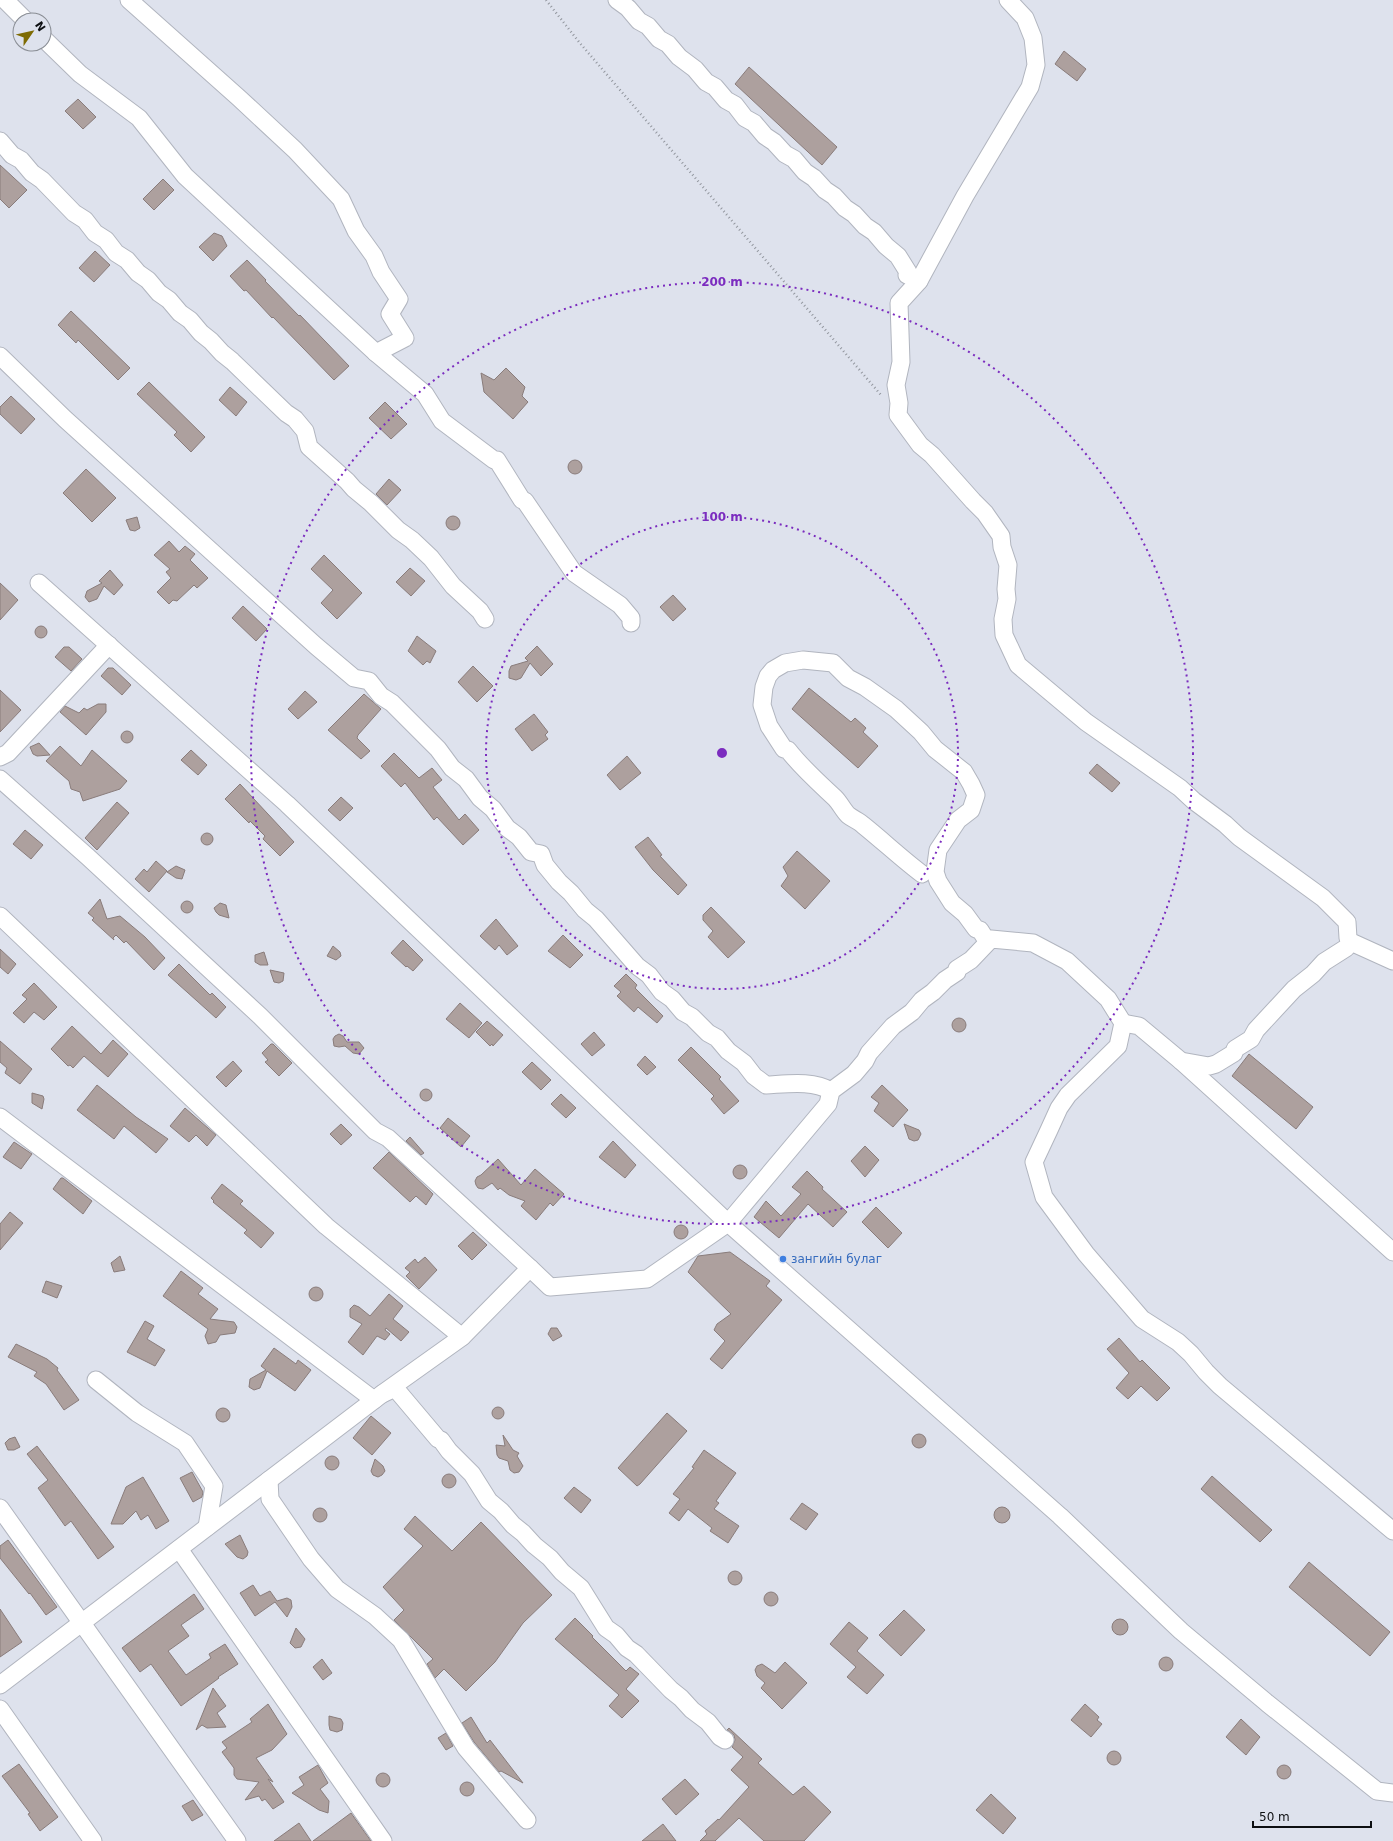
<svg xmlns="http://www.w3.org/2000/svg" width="1393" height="1841" viewBox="0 0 1393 1841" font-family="'DejaVu Sans',sans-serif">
<rect width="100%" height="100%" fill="#dee2ed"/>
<g fill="#ada09e" stroke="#897c7b">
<polygon points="1064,51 1086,69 1077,81 1055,64"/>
<polygon points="749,67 837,147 822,165 735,84"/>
<polygon points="78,99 96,117 83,129 65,111"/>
<polygon points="0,165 27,190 9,208 0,199"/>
<polygon points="163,179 174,190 154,210 143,199"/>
<polygon points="214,233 222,236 227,246 213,261 199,247"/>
<polygon points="95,251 110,265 94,282 79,268"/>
<polygon points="247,260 266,280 265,281 299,316 300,315 349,366 334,380 273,317 272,318 246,290 244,291 230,276"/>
<polygon points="71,311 130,368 118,380 78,340 76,343 58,325"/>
<polygon points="506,368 525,387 522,396 528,402 513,419 484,392 481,373 494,380"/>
<polygon points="149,382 205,437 191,452 174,435 177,432 137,394"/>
<polygon points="230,387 247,402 236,416 219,400"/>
<polygon points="11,396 35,419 21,434 0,414 0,407"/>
<polygon points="385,402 407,424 391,439 369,418"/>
<circle cx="575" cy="467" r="7"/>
<polygon points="86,469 116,498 92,522 63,493"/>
<polygon points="389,479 401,490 387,505 376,494"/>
<circle cx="453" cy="523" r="7"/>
<polygon points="137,517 140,528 135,531 130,530 126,520"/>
<polygon points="169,541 179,552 185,546 195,554 190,560 208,578 197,588 194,585 177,601 173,600 169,604 157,592 171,578 166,572 170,569 154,555"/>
<polygon points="324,555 362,593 337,619 321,603 333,590 311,569"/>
<polygon points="410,568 425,581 411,596 396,582"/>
<polygon points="110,570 123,585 114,595 104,586 97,599 89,602 85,597 87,591 102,583 99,581"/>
<polygon points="0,583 18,600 0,620"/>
<polygon points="673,595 686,609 673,621 660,607"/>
<polygon points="243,606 267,629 256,641 232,618"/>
<circle cx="41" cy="632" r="6"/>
<polygon points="417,636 436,651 430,663 427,661 423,665 408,651"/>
<polygon points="537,646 553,664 541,676 530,663 521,678 516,680 509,678 509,671 511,666 528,661 525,658"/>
<polygon points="64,647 69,647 82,659 71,671 55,657"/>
<polygon points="473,666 493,686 477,702 458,682"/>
<polygon points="108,668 113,668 131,685 122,695 101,676"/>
<polygon points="809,688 851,722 855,718 866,728 863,732 878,746 858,768 792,709"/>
<polygon points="0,690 21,710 0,732"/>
<polygon points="305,691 317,702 298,719 288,709"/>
<polygon points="364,694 381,709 358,735 357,738 370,751 361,759 328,730"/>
<polygon points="98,704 106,704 106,712 86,735 60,712 65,706 79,713 84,708 87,710"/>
<polygon points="534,714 548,732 545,735 548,739 532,751 515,729"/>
<circle cx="127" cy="737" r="6"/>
<polygon points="39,743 50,755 37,756 33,754 30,747"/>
<polygon points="60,746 81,766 92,750 127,781 120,789 83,801 80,792 71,789 69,781 46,761"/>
<polygon points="191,750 207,765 198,775 181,760"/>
<polygon points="394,753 419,778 432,768 442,780 433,787 459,820 465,814 479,830 463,845 437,817 434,820 405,783 401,787 381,766"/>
<polygon points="627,756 641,773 620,790 607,775"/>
<polygon points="1097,764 1120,783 1112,792 1089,773"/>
<polygon points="240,784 294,842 280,856 263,839 265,836 250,821 249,823 225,799"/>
<polygon points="341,797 353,808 340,821 328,810"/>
<polygon points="117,802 129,813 97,850 85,838"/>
<polygon points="25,830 43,845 31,859 13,844"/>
<circle cx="207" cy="839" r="6"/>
<polygon points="648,837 662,855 660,856 687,885 678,895 653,870 635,847"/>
<polygon points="797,851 830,881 805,909 781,886 788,876 783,867"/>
<polygon points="156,861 167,871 149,892 135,879 144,869 147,872"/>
<polygon points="176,866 185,870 182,879 176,878 167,872"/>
<polygon points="100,899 107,919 120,916 145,937 165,958 154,970 126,941 124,943 116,935 113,938 114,940 92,920 94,918 88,913"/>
<circle cx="187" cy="907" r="6"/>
<polygon points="220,903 226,905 229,918 219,915 216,912 214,908"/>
<polygon points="711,907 745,942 728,958 708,937 713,931 703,920 703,915"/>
<polygon points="496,919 518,946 507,955 499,945 495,950 480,936"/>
<polygon points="563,935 583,955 570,968 548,951"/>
<polygon points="403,940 423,960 413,971 407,966 406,967 391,953"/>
<polygon points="333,946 340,952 341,956 336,960 327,956"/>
<polygon points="0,949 16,964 8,974 0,967"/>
<polygon points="264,952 268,965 260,965 255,962 255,955"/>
<polygon points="179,964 210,995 212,993 226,1007 216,1018 168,975"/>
<polygon points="270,970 284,973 283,981 279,983 274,982"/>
<polygon points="626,974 637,985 635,988 663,1016 657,1023 638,1007 634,1012 617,996 621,992 614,986"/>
<polygon points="34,983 57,1007 44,1020 34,1012 24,1023 13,1013 27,999 22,995"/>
<polygon points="460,1003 482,1023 469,1038 446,1019"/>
<circle cx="959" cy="1025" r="7"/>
<polygon points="487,1021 503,1035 493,1046 492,1044 490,1046 476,1032"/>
<polygon points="72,1026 101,1054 113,1040 128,1054 108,1077 84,1056 73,1068 70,1065 68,1066 51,1049"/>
<polygon points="594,1032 605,1045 592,1056 581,1044"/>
<polygon points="339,1034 343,1036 347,1042 359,1042 364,1048 359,1054 353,1053 345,1046 339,1047 334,1046 333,1039 335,1036"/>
<polygon points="0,1041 32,1069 20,1084 5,1073 7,1068 0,1062"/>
<polygon points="271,1044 273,1044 292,1063 279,1076 265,1062 268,1060 262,1053"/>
<polygon points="691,1047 721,1077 719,1079 739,1101 724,1114 711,1099 714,1096 678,1060"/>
<polygon points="1249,1054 1313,1107 1296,1129 1232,1076"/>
<polygon points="645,1056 656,1067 647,1075 637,1065"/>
<polygon points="233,1061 242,1071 226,1087 216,1077"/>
<polygon points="532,1062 551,1080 541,1090 522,1072"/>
<polygon points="97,1085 136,1117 168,1139 156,1153 124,1126 114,1139 77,1110"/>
<polygon points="882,1085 908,1110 893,1127 874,1111 879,1103 871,1097"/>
<circle cx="426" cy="1095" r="6"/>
<polygon points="32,1093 43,1096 44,1099 42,1109 32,1103"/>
<polygon points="561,1094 576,1108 566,1118 551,1104"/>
<polygon points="185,1108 216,1135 207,1146 196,1135 189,1142 170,1126"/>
<polygon points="448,1118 470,1136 461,1147 440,1128"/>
<polygon points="341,1124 352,1135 341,1145 330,1134"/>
<polygon points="904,1124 919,1130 921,1134 918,1140 914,1141 909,1139"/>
<polygon points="410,1137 424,1153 421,1155 406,1141"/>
<polygon points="613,1141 636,1165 625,1178 599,1157"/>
<polygon points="14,1142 32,1154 21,1169 3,1157"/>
<polygon points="865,1146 879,1160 865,1177 851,1161"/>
<polygon points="389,1152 433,1194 426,1205 416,1196 410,1202 373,1168"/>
<polygon points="498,1159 521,1185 535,1169 564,1194 553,1206 550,1203 536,1220 521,1206 525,1201 509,1195 500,1188 498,1190 492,1183 483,1189 478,1188 476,1185 475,1181 477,1177 481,1175"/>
<circle cx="740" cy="1172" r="7"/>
<polygon points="807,1171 823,1187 822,1189 847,1212 833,1227 808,1204 779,1238 754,1217 766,1201 781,1216 801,1194 792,1187"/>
<polygon points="61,1178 63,1178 92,1201 83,1214 53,1189"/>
<polygon points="222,1184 243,1201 240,1204 274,1233 261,1248 244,1233 247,1230 213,1202 214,1201 211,1198"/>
<polygon points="876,1207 902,1233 888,1248 862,1222"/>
<polygon points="10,1212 23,1223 0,1250 0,1224"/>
<circle cx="681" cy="1232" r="7"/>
<polygon points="473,1232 487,1245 472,1260 458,1246"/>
<polygon points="730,1252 770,1281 766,1286 782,1300 722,1369 710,1359 725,1341 714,1330 717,1324 731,1314 688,1272 698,1256"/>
<polygon points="120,1256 125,1270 114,1272 111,1263"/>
<polygon points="425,1257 437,1270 419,1289 406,1276 410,1272 405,1268 415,1259 418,1263"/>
<polygon points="181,1271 203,1288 198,1294 218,1309 210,1319 234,1322 237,1327 235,1333 220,1335 216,1342 208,1344 205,1336 208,1329 163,1296"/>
<polygon points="46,1281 62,1286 57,1298 42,1292"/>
<circle cx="316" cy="1294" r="7"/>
<polygon points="389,1294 403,1306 393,1319 409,1332 401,1341 386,1328 385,1330 390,1334 385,1340 377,1336 363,1355 348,1342 362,1324 350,1317 350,1309 354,1305 359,1307 370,1316"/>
<polygon points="145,1321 154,1326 147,1339 165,1350 155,1366 127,1352"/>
<polygon points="551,1328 557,1328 562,1336 553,1341 548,1334"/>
<polygon points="1119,1338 1140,1362 1142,1360 1170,1388 1157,1401 1141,1386 1128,1399 1116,1388 1129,1373 1107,1349"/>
<polygon points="16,1344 47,1359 58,1368 57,1370 79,1400 64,1410 46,1384 34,1376 37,1372 8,1357"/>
<polygon points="274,1348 296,1364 298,1360 311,1370 295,1391 267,1371 260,1388 254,1390 249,1387 250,1379 266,1370 261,1366"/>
<circle cx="498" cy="1413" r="6"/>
<circle cx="223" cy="1415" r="7"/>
<polygon points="667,1413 687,1431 640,1484 637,1486 618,1468"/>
<polygon points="371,1416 391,1433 372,1455 353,1438"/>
<circle cx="919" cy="1441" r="7"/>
<polygon points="503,1435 513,1450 519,1453 517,1456 523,1466 519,1472 514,1473 510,1470 508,1461 499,1458 497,1455 496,1445 505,1446"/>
<polygon points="15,1437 20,1447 14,1450 8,1450 5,1443 9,1439"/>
<polygon points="37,1446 114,1547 98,1559 71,1521 65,1526 38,1488 48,1480 27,1454"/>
<polygon points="704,1450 736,1473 716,1501 719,1503 714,1509 739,1526 728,1543 710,1531 712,1528 688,1509 679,1521 669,1513 680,1499 673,1494 694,1468 692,1467"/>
<circle cx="332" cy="1463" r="7"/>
<polygon points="375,1459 383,1466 385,1471 382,1475 378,1477 373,1475 371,1471"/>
<polygon points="192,1472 203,1492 202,1497 193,1502 180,1478"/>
<circle cx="449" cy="1481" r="7"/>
<polygon points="1212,1476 1272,1530 1260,1542 1201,1489"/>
<polygon points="143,1477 169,1521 156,1529 148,1515 141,1520 136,1511 123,1524 111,1524 126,1487"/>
<polygon points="574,1487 591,1500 581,1513 564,1498"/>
<polygon points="802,1503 818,1514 806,1530 790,1519"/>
<circle cx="1002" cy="1515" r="8"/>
<circle cx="320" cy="1515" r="7"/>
<polygon points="415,1516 452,1551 481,1522 552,1595 523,1623 495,1662 466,1691 444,1669 435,1678 427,1664 433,1659 394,1620 404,1610 383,1587 423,1546 404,1529"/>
<polygon points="240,1535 248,1552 247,1556 243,1559 237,1557 225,1544"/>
<polygon points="8,1540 57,1607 46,1615 30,1593 29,1594 0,1558 0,1546"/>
<polygon points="1309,1562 1390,1632 1370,1656 1289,1587"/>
<circle cx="735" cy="1578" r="7"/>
<polygon points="253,1585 260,1596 270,1591 277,1601 287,1598 291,1600 292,1607 287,1617 275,1602 255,1616 240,1593"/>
<circle cx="771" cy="1599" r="7"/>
<polygon points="194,1594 204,1609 181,1625 189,1636 168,1651 186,1675 211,1658 209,1654 225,1644 238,1664 218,1677 219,1678 181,1706 151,1664 140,1672 122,1648"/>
<polygon points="0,1609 22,1642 0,1657"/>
<polygon points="904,1610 925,1630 901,1656 879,1635"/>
<polygon points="575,1618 593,1636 592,1637 626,1671 630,1667 639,1674 626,1689 639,1701 622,1718 609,1706 619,1695 555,1639"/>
<circle cx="1120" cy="1627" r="8"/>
<polygon points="849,1622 868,1638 857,1651 884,1675 867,1694 847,1677 856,1667 830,1644"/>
<polygon points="296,1628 305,1639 301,1647 295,1648 290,1643"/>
<circle cx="1166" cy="1664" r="7"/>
<polygon points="322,1659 332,1673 323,1680 313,1667"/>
<polygon points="785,1662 807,1683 782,1709 761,1688 765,1683 757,1676 755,1670 757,1666 762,1664 775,1673"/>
<polygon points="213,1688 226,1706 217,1713 226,1727 207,1728 202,1725 196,1730"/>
<polygon points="268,1704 287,1734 272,1750 256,1758 273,1782 268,1779 284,1802 273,1809 265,1799 262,1801 259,1796 245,1800 259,1782 237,1779 234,1775 234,1768 222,1752 227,1748 222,1742 252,1722 250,1719"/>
<polygon points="1085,1704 1099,1717 1097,1720 1102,1724 1091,1737 1071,1720"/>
<polygon points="329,1716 341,1719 343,1723 342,1730 337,1732 330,1730 329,1725"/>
<polygon points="471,1717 487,1743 490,1740 523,1783 501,1771 499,1772 474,1742 462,1723"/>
<polygon points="1241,1719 1260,1737 1246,1755 1226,1737"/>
<polygon points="729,1728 762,1759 758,1763 793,1795 804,1786 831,1812 804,1841 764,1841 739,1818 715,1841 700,1841 707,1834 705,1831 718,1819 719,1820 749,1787 731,1770 743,1757 732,1747 735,1740 734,1735 727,1730"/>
<polygon points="446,1733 453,1746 446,1750 438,1738"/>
<circle cx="1114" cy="1758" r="7"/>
<polygon points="19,1764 58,1817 40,1831 28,1814 30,1813 2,1776"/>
<circle cx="1284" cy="1772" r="7"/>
<polygon points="318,1765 328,1783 320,1789 329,1801 328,1813 319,1810 292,1793 304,1785 299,1777"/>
<circle cx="383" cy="1780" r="7"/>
<polygon points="685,1779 699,1794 676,1815 662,1799"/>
<circle cx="467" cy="1789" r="7"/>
<polygon points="991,1794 1016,1818 1003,1834 976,1810"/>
<polygon points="193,1800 203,1815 192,1821 182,1806"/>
<polygon points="351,1813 371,1841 313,1841"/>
<polygon points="299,1823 311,1841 274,1841"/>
<polygon points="663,1824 676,1841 642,1841"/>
</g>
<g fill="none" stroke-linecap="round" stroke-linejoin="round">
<g stroke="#b1b5bf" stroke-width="19">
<g id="minor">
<polyline points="5,0 25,20"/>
<polyline points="129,0 239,98 295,150 341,199 356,231 374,256 381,272 399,299 390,314 405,338 376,353 425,394 442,421 494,460 497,460 522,500 525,501 574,573 620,605 631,618 631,623"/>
<polyline points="617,0 628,8 639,21 648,26 659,39 668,44 679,57 695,69 706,82 715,87 726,100 735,105 745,118 754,123 765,136 774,142 785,154 794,159 805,172 814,178 825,190 834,196 845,208 854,214 865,226 874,232 886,246 898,256 908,272 907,275 919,281"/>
<polyline points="1008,0 1025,18 1033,38 1036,65 1030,87 965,196 919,281 899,303 901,362 896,385 899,403 898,415 920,445 932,455 973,501 985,513 1001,536 1002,547 1008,565 1006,589 1007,599 1003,619 1004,635 1018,665 1086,722 1180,788 1194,801 1225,824 1239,837 1323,898 1347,922 1348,938 1351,942 1393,961"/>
<polyline points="44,39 80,74 139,118 185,176 376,353"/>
<polyline points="0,141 12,155 21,160 32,173 42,180 74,213 85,220 95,233 106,240 116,253 127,260 138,273 148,280 159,293 169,300 180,313 190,320 201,333 211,341 222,353 232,361 286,413 295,419 305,431 309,447 347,481 354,489 371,503 398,530 412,540 431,558 453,586 480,611 485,619"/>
<path d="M 0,356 L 65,419 L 316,646 L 354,678 L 369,681 L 381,696 L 392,703 L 438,749 L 452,768 L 466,779 L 480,798 L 493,809 L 507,828 L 519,837 L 531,852 L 541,854 L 545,865 L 559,882 L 571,893 L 585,910 L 596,919 L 637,966 L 649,975 L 662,992 L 672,999 L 683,1012 L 692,1017 L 708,1033 L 717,1038 L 728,1051 L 744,1063 L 754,1076 L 766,1085 C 787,1084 813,1080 831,1091"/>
<polyline points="39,583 287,804 728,1223 828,1104 831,1091 854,1074 865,1061 869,1053 893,1026 912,1012 922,1000 933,992 945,980 957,972 957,969 971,960 991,939 1033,943 1067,961 1108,999 1123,1023 1118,1046 1068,1095 1059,1108 1049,1130 1034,1162 1044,1197 1086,1254 1142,1319 1178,1342 1191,1354 1206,1372 1220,1386 1393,1531"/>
<polyline points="0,757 8,753 109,645"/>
<polyline points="0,779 88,857 260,1016 375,1131 388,1138 530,1268"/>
<path d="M 922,874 C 902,859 883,841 863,825 C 859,821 853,819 848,815 C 843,810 840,803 835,798 C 818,782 802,768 788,750 L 784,749 L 769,726 L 762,705 L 764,687 L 768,676 L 773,670 L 785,663 L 803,660 L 833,663 L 848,678 L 865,687 L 896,709 L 921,732 L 935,749 L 964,772 L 971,784 L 976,795 L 971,810 L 958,820 L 938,850 L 935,872 L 938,881 L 952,903 L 965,914 L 976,929 L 980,930 L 987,941"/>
<polyline points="0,916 326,1226 462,1337"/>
<polyline points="1123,1023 1139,1026 1181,1061 1209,1066 1216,1064 1234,1053 1235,1049 1251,1039 1256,1030 1294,989 1313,974 1324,962 1346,948 1351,942"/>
<polyline points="1181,1061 1393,1252"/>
<polyline points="0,1117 374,1400"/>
<polyline points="96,1380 137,1413 185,1443 214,1486 207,1527"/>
<polyline points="382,1394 395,1388 438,1439 441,1440 449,1451 472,1474 489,1501 501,1511 513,1525 523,1533 534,1545 550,1558 562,1572 581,1588 606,1628 616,1635 627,1648 636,1654 671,1690 681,1698 692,1710 708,1722 720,1737 725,1740"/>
<polyline points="269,1480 270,1499 311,1559 337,1589 375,1616 401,1640 466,1748 527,1820"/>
<polyline points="0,1508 237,1841"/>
<polyline points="179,1549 383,1841"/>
<polyline points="0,1685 382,1394 462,1337 530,1268 550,1287 647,1279 728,1223 1060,1516 1181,1631 1267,1703 1377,1791 1393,1793"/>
<polyline points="0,1709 93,1841"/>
</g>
</g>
<polyline stroke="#92969e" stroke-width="2.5" stroke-dasharray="1 3" stroke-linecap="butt" points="546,0 579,42 881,395"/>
<use href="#minor" stroke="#fff" stroke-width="17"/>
</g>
<g fill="none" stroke="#7b2cbf" stroke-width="2" stroke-dasharray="2 4">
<circle cx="722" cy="753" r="236"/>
<circle cx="722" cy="753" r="471"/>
</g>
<circle fill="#3f7fe0" stroke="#dee2ed" stroke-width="1.5" cx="783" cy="1259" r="4"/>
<g text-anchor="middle" stroke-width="3" stroke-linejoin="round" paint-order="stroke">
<g font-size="12" fill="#366cbe" stroke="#dee2ed" text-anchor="start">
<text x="791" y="1263">зангийн булаг</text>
</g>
</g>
<circle cx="722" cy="753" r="6" fill="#7b2cbf" stroke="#dee2ed" stroke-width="2"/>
<g font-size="12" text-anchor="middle" font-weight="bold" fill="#7b2cbf" stroke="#dee2ed" stroke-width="3" stroke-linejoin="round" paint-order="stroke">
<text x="722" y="286">200 m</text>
<text x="722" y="521">100 m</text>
</g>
<g transform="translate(32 32) rotate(56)"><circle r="19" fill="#dee2ed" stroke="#8a8e95"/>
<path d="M0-3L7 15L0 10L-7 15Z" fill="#7e6b03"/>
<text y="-6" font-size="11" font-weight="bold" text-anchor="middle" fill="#0d0f12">N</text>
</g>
<path d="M1253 1821v6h118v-6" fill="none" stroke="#0d0f12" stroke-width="2"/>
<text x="1259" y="1821" font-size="12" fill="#0d0f12" stroke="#dee2ed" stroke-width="3" paint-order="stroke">50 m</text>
</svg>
